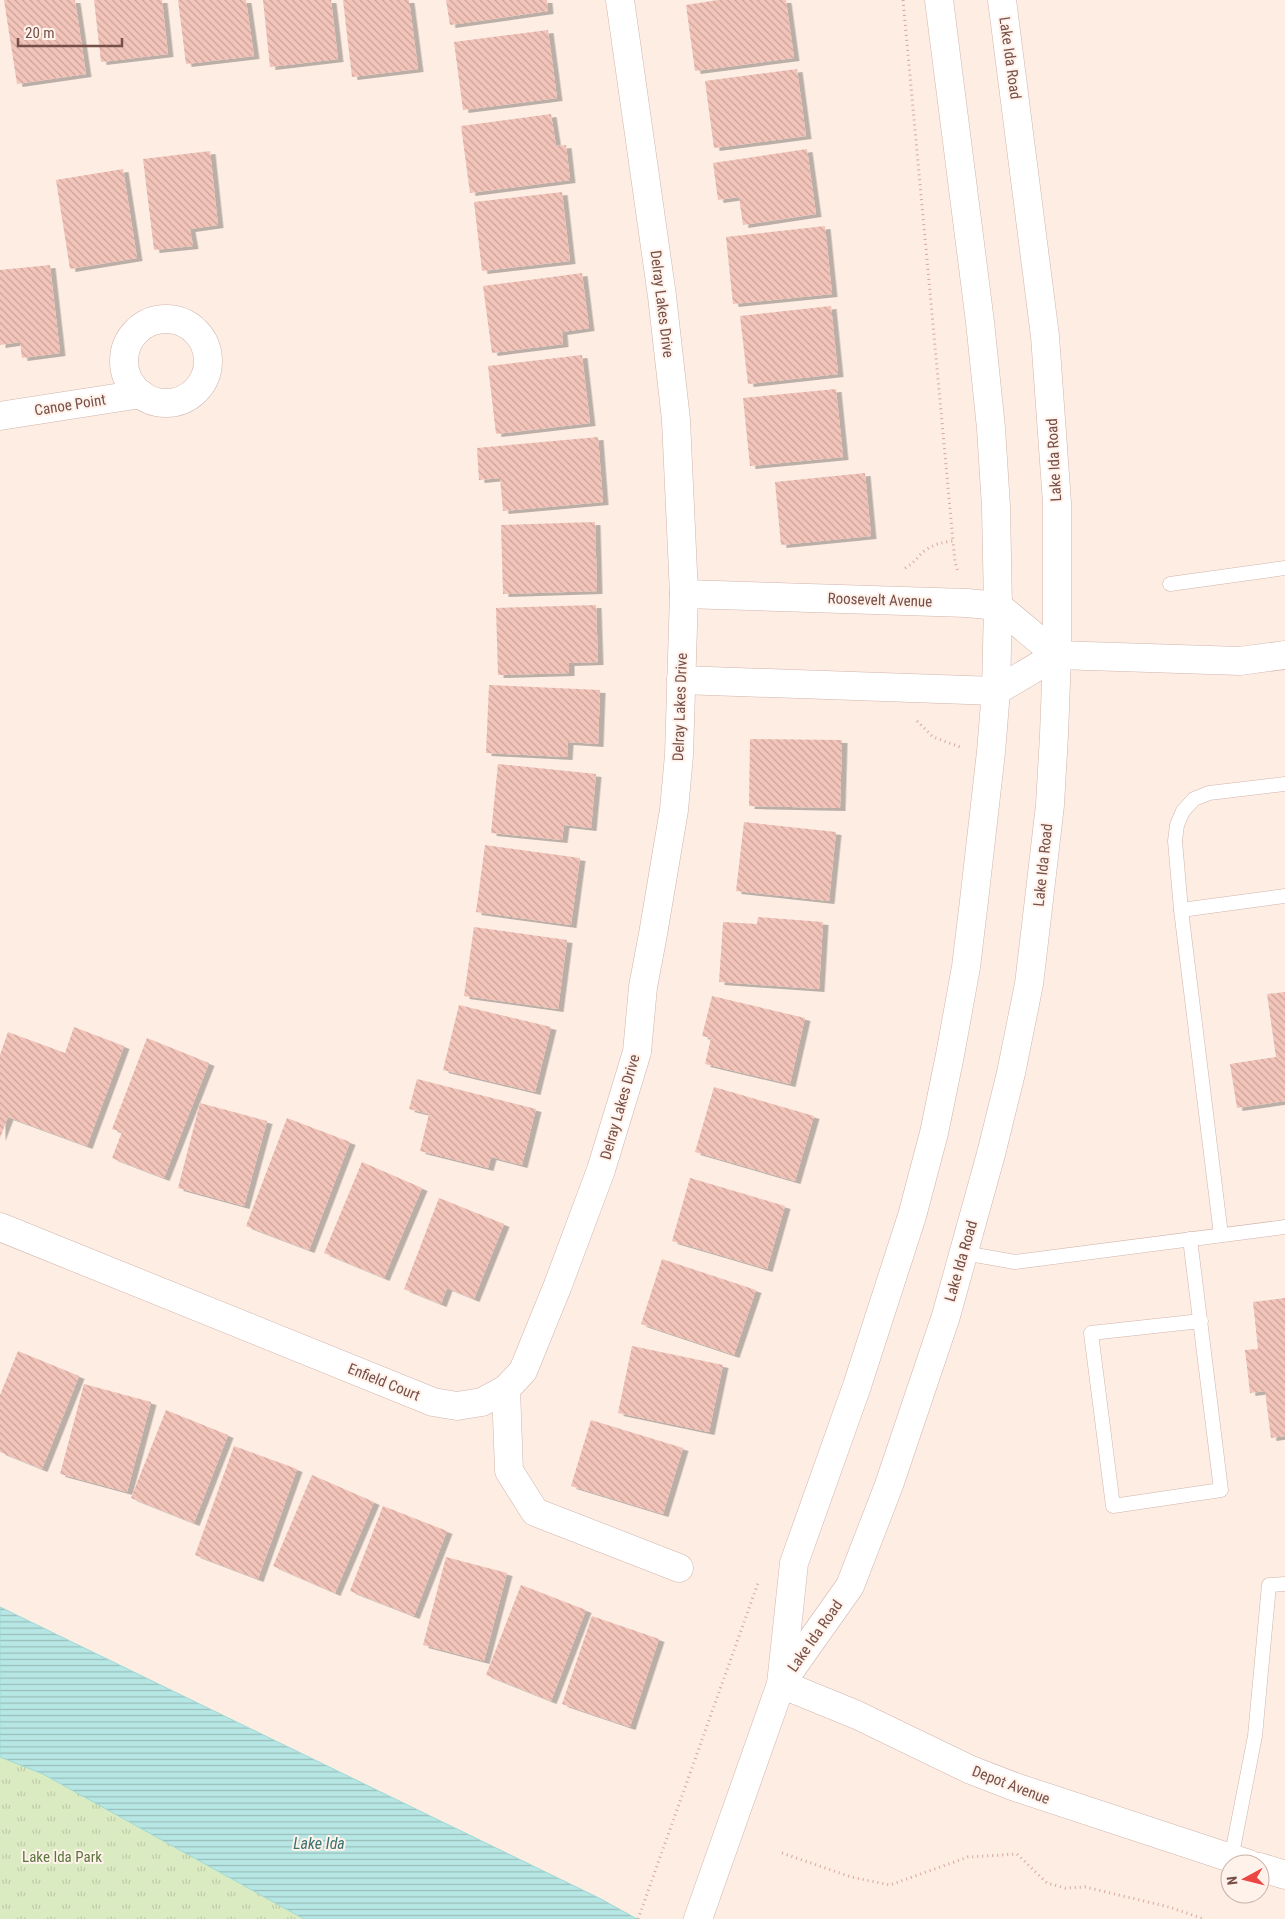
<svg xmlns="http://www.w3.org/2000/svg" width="1285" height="1919" viewBox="0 0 1285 1919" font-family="'Roboto Condensed',sans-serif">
<defs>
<pattern id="park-tufts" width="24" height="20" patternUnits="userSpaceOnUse" patternTransform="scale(1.25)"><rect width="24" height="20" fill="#dbebc1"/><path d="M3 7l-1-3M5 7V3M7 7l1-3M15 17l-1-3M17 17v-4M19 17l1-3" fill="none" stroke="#bfcba7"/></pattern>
<pattern id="water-rules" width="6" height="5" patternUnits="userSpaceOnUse" patternTransform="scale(1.25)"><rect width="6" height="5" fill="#b7e7e4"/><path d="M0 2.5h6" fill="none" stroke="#99bebb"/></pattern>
<pattern id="building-back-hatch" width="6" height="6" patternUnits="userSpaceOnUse" patternTransform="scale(1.25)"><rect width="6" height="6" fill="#f3c5ba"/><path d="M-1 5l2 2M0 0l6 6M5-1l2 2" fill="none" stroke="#c9a299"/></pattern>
<filter id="shadow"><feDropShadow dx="5.5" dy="3" stdDeviation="0" flood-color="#0004"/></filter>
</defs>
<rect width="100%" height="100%" fill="#fdede3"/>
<polygon fill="url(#park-tufts)" points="0,1757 43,1774 304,1919 0,1919"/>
<polygon fill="url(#water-rules)" stroke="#9dd9d6" points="0,1607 601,1899 637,1919 304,1919 43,1774 0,1757"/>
<g fill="url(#building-back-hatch)" filter="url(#shadow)">
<polygon points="4,0 75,0 86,74 17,84"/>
<polygon points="94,0 162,0 168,54 101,62"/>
<polygon points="178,0 246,0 254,56 186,64"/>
<polygon points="263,0 331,0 338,59 270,67"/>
<polygon points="343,0 409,0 418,69 352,77"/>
<polygon points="446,0 547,0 548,11 450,25"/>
<polygon points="718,0 786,0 794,58 695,71 686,5"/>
<polygon points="548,30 557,98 463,110 454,42"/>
<polygon points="797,69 806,136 714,148 705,81"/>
<polygon points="551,114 556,146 566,145 570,180 470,193 461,126"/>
<polygon points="807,149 816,214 743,225 739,197 718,200 713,163"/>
<polygon points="210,151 218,225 190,229 193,246 154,250 143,159"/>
<polygon points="123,169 137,258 70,269 56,180"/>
<polygon points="562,192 570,261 482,271 474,202"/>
<polygon points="825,226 832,294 733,304 726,237"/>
<polygon points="50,265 60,353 22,358 20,342 0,345 0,270"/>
<polygon points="582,273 589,328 562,332 563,344 492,353 483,286"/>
<polygon points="831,306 838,374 748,384 740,316"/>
<polygon points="582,355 590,423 496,434 488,366"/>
<polygon points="836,389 843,457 750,466 743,398"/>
<polygon points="598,437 603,502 503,511 500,478 479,480 477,448"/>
<polygon points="865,473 871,536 781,545 775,482"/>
<polygon points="595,522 597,591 503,594 501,525"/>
<polygon points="596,605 598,662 569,663 569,673 498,675 496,608"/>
<polygon points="489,685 600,690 598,744 568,742 567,757 486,753"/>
<polygon points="750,739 842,740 840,808 749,806"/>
<polygon points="498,764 596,774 591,828 564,825 562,840 491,833"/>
<polygon points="744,822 836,832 829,901 736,891"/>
<polygon points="485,845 580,858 571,925 476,912"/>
<polygon points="758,917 823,922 819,989 719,982 723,922 757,924"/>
<polygon points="474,927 567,940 558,1009 464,996"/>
<polygon points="1285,992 1285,1101 1237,1108 1230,1064 1276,1057 1267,994"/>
<polygon points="712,996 805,1018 790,1084 705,1064 711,1038 702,1036"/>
<polygon points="459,1005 551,1027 535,1092 443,1070"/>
<polygon points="74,1027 124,1046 87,1146 8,1117 0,1138 0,1055 8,1032 65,1053"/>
<polygon points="147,1038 209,1063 164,1178 112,1158 122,1132 112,1129"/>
<polygon points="417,1079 536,1109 522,1165 491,1157 488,1168 420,1151 429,1114 409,1109"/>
<polygon points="714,1087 814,1116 795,1181 695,1152"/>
<polygon points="200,1103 267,1121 244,1206 178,1188"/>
<polygon points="287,1118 350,1142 309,1250 246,1226"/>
<polygon points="362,1162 422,1188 384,1278 324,1253"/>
<polygon points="690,1178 785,1206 767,1269 672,1241"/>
<polygon points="439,1198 504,1224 474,1299 447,1288 441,1304 404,1289"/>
<polygon points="662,1259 756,1290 734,1355 641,1324"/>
<polygon points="1285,1298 1285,1436 1271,1438 1265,1391 1250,1393 1245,1350 1258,1349 1253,1302"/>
<polygon points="632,1346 723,1365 709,1432 618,1413"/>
<polygon points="18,1351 79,1376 42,1469 0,1452 0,1395"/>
<polygon points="84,1384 151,1402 127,1492 60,1474"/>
<polygon points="166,1410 228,1435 194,1523 131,1498"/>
<polygon points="591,1420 683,1448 663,1514 571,1486"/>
<polygon points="234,1446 297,1469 258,1579 195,1555"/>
<polygon points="312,1475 374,1502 335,1593 273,1566"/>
<polygon points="383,1506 447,1531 414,1616 350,1591"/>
<polygon points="446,1557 507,1573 484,1661 423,1645"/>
<polygon points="521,1585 586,1610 551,1701 486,1675"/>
<polygon points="592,1616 659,1639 630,1727 562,1704"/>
</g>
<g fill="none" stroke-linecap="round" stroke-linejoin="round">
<g stroke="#d1b5ac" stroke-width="15">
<g id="service">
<polyline points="1170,584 1285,568"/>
<polyline points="1181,910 1285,896"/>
<polyline points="1221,1235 1181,910 1175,841 1177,825 1183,811 1194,799 1209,793 1285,784"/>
<polyline points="1190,1239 1221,1490 1113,1506 1091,1333 1201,1321"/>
<polyline points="964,1253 1015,1262 1285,1227"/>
<polyline points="1231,1859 1255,1736 1269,1585 1285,1584"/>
</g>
</g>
<g stroke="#d1b5ac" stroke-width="29">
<g id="minor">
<circle cx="166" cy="361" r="42"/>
<polyline points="0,416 141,394"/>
<polyline points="684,594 967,603 998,606 1057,655"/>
<polyline points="681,680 996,691 1057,655 1240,661 1285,655"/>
<polyline points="0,1227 433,1402 457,1406 482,1402 506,1389 523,1371 558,1285 601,1170 637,1052 643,987 653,934 674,810 679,755 684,594 676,420 662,296 620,0"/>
<polyline points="506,1389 509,1471 535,1512 679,1568"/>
<polyline points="781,1684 857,1715 971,1770 1015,1787 1249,1864"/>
<polyline points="1260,1867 1285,1875"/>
</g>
</g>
<g stroke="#d1b5ac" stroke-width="29">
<g id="tertiary">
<polyline points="782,1682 850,1586 889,1485 946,1316 991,1154 1011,1073 1029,984 1038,908 1050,805 1054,735 1057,655 1057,503 1045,336 1002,0"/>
<polyline points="698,1919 781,1684 794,1563 857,1386 912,1216 934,1133 950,1055 966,967 974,901 991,752 996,691 998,606 996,507 991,428 980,322 939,0"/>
</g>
</g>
<g stroke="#d8a79d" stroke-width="3" stroke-dasharray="1 4" stroke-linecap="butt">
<polyline points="903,0 953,541"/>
<path d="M 905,568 C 915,563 918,555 927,549 C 935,544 943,542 953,541 L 955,562 L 958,572"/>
<polyline points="917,721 933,737 960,747"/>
<polyline points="782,1853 851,1877 890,1885 968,1857 1017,1854 1047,1883 1065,1888 1085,1887 1169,1907 1204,1919"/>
<polyline points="638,1919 758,1583"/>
</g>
<use href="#service" stroke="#fff" stroke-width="14"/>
<use href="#minor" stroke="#fff" stroke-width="28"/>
<use href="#tertiary" stroke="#fff" stroke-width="28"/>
</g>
<g text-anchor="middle" stroke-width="4" stroke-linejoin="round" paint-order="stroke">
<g font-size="15" fill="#764f48" stroke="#fff2ea">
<text transform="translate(1010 58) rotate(82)" y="5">Lake Ida Road</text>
<text transform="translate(662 304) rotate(83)" y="5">Delray Lakes Drive</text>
<text transform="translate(70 405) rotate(-9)" y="5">Canoe Point</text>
<text transform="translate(1054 460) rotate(-93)" y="5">Lake Ida Road</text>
<text transform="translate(880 600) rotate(2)" y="5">Roosevelt Avenue</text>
<text transform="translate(680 707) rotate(-88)" y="5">Delray Lakes Drive</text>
<text transform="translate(1043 865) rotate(-84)" y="5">Lake Ida Road</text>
<text transform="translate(620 1107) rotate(-74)" y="5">Delray Lakes Drive</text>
<text transform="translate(961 1261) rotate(-74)" y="5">Lake Ida Road</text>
<text transform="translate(384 1382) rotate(22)" y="5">Enfield Court</text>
<text transform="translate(815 1636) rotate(-55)" y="5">Lake Ida Road</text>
<text transform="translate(1011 1785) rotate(21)" y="5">Depot Avenue</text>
</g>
<g font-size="15" fill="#5a763d" stroke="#fff2ea">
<text x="62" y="1862">Lake Ida Park</text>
</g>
<g font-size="16" font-style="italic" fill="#387472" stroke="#fff2ea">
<text x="319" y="1849">Lake Ida</text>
</g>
</g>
<g transform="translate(1245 1879) rotate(263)"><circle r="24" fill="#fff2ea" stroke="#c8b1a9"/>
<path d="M0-4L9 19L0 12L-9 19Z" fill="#eb4644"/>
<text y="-8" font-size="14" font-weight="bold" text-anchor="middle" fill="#764f48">N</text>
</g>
<path d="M18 38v8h104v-8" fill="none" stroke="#764f48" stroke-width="2.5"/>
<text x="25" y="38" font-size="15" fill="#764f48" stroke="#fff2ea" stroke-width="4" paint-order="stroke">20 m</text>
</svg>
